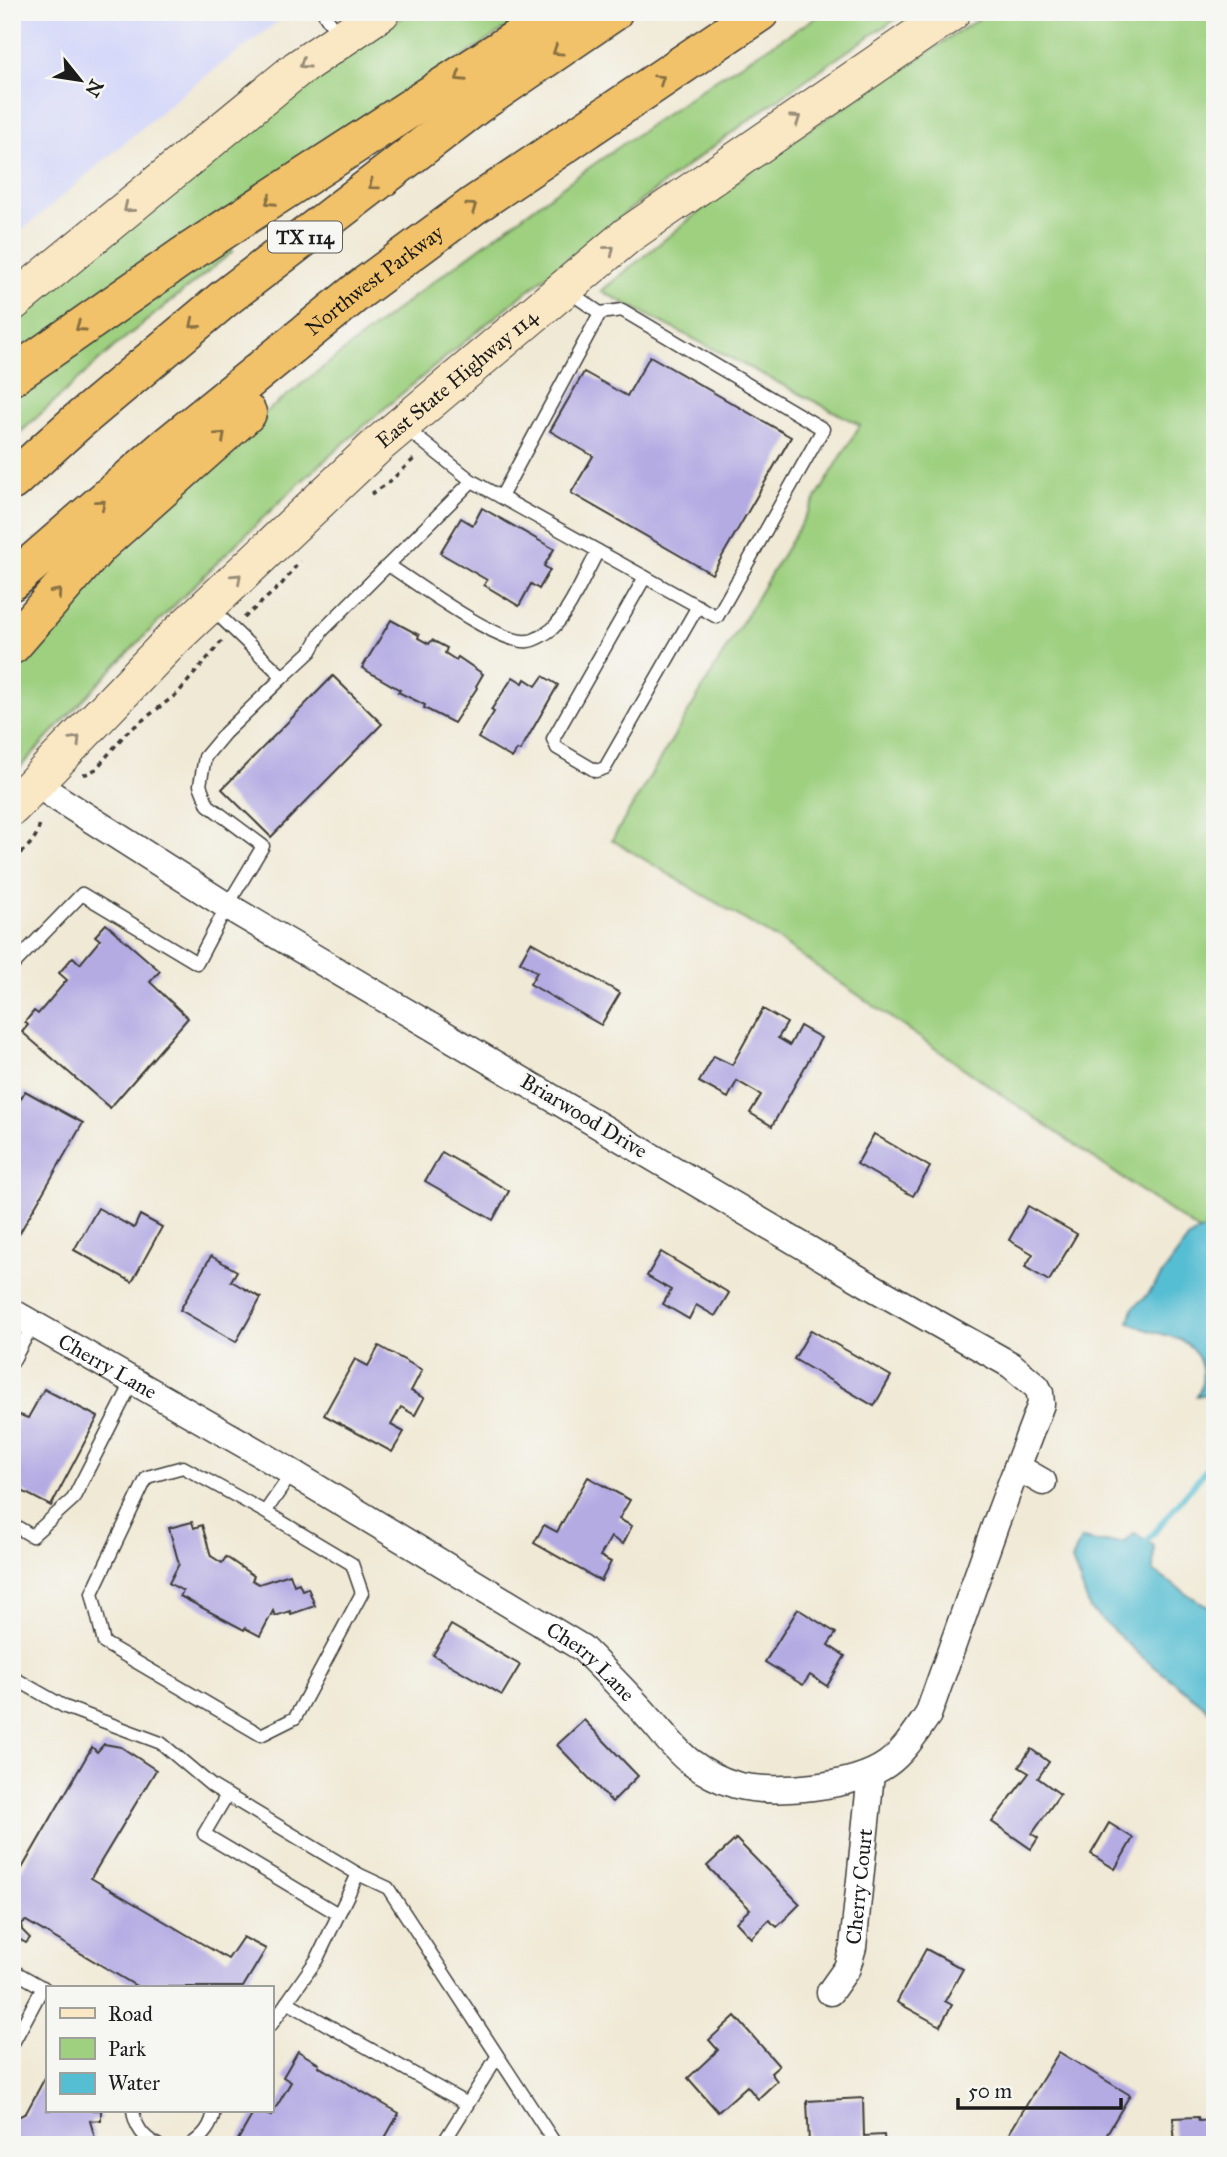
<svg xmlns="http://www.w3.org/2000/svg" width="1227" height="2157" viewBox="0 0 1227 2157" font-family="'IM FELL Great Primer',serif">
<rect width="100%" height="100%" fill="#f6f6f2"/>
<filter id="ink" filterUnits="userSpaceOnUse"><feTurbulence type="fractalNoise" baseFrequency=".0143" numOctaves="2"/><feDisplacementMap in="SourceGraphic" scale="14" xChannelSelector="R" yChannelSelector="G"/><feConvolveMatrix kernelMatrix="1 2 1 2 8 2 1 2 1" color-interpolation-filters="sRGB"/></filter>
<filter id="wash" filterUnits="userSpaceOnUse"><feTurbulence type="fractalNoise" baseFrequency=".00686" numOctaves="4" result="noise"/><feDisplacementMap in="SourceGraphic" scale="28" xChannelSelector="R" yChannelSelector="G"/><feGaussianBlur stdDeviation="1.57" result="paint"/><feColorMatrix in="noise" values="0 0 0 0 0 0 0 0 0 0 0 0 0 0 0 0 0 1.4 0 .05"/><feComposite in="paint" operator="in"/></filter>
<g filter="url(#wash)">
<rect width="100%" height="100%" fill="#f0e9d5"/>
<polygon fill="#d5d8f9" points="12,12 291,12 183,93 12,239"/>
<g fill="#9ed080" stroke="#5d764e" stroke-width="2">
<polygon points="410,12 530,12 12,359 12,318 205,161"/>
<path d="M 825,12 L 907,12 C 774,97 648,193 525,293 C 450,353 374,415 303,480 C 202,574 106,674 12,776 L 12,661 L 62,603 L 252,423 L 426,287 L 577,176 L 715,80 Z"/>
<polygon points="989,12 1215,12 1215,1245 1209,1241 1210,1230 1199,1231 780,941 612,840 860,425 601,291 763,160"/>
<polygon points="231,246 232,252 114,347 12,440 12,386"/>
</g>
<g fill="#56bed3" stroke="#396d78" stroke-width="2">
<path d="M 1211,1229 L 1209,1241 L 1215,1245 L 1215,1393 L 1197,1396 C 1208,1377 1202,1350 1180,1340 C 1162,1332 1148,1333 1129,1322 L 1133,1308 L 1148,1294 L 1188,1239 L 1199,1231 Z"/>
<polygon points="1135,1533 1154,1546 1153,1571 1198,1601 1215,1609 1215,1717 1202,1704 1141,1656 1090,1609 1072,1560 1081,1539 1097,1542 1125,1542"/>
</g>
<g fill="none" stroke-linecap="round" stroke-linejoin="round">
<polyline stroke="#56bed3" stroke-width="6" points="1146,1548 1147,1541 1215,1459"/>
</g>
<g id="blocks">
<g fill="#b4abe3">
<polygon points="650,356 791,437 712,574 571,493 593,456 550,431 584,372 627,396"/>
<polygon points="482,508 554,549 544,566 550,570 539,589 531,584 519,606 484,585 487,580 440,553 461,518 473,525"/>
<polygon points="391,620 419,635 418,638 429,644 432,640 447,648 445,653 456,660 458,657 483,674 476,686 477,688 454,723 424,708 425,705 398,692 400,690 362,668"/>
<polygon points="333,676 382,724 271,837 222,789"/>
<polygon points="543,676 558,685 520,751 517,750 512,758 478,738 494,712 491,710 513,677 523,683 525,679 536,686"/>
<polygon points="106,924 160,971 150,982 188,1018 110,1108 22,1032 28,1025 25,1022 34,1011 38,1014 67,980 59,973 73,957 80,964 100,940 95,936"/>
<polygon points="531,942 620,993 601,1025 530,984 537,972 520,962"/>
<polygon points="763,1009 787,1023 778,1038 790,1045 800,1026 821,1038 772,1126 750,1113 761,1095 737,1081 728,1098 699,1082 714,1056 732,1065"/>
<polygon points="25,1091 83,1123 18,1236 12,1233 12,1114"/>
<polygon points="874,1134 930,1167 913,1196 857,1164"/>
<polygon points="442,1152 509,1191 493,1220 425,1181"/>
<polygon points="1028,1206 1077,1234 1049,1281 1025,1267 1033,1254 1009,1240"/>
<polygon points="98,1208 134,1228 140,1215 162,1227 132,1282 74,1250"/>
<polygon points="661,1252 729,1293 715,1316 696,1305 689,1319 663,1304 671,1290 647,1276"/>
<polygon points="211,1256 237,1271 231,1281 261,1298 236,1342 180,1310"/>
<polygon points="811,1330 891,1376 874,1406 794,1359"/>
<polygon points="379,1346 422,1370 411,1391 424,1398 415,1415 401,1407 391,1425 404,1432 392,1452 324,1415 355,1359 368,1366"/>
<polygon points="44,1389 98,1417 51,1506 12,1486 12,1429 20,1415 28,1418"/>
<polygon points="588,1477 630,1500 619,1519 632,1526 623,1544 611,1537 600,1556 611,1562 601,1581 534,1543 544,1525 557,1532"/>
<polygon points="192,1522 194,1528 202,1525 211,1556 222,1563 226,1557 254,1576 252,1580 259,1584 290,1574 294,1585 299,1583 302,1590 308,1588 315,1606 291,1614 290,1611 275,1616 273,1611 260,1636 245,1628 244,1630 180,1596 183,1591 169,1583 179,1564 169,1528"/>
<polygon points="798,1609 836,1633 828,1645 845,1656 827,1686 810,1675 803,1685 765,1662"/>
<polygon points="451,1625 520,1665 502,1695 433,1655"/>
<polygon points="584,1720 638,1776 612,1802 557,1745"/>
<polygon points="104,1744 121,1747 156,1770 91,1878 228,1959 243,1937 266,1949 243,1987 138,1987 26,1921 21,1924 22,1930 30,1938 26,1943 12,1935 12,1878 17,1877 92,1747 97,1752"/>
<polygon points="1031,1749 1049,1762 1038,1778 1060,1794 1032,1834 1038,1838 1031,1849 992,1822 1029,1773 1019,1767"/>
<polygon points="1109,1823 1133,1838 1115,1869 1091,1854"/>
<polygon points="736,1839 800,1904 777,1927 769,1920 751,1938 736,1922 750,1909 707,1866"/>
<polygon points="926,1949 963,1969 945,2001 952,2005 940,2026 897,2002"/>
<polygon points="735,2016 779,2066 771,2073 777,2081 758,2099 747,2086 718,2112 688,2078 718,2050 709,2040"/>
<polygon points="298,2051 319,2064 318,2066 399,2113 381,2145 235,2145 255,2110 271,2116 291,2082 283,2077"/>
<polygon points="1059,2052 1130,2095 1100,2145 1002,2145"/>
<polygon points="47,2074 47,2110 101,2110 101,2120 90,2121 97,2145 18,2145 12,2136 12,2120 26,2113"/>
<polygon points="863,2098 864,2136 884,2135 885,2145 849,2145 849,2141 809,2144 807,2101"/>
<polygon points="1198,2117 1199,2121 1215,2120 1215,2145 1175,2145 1173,2118"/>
</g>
</g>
</g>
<g filter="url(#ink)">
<use href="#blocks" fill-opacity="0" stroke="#3c3b38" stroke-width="2"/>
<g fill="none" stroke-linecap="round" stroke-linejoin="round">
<g stroke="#3c3b38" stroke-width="15">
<g id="service">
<polyline points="323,12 340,38"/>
<polyline points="472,481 717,617 823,429 622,310 600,313 568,291"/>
<polyline points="501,497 600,313"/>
<path d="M 388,565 C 415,582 499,645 528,641 C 534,641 547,633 552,629 C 571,610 585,574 598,551"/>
<polyline points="645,577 553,739 557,748 596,771 605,768 698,606"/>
<polyline points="283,677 311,651 322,631 472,481 404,427"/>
<polyline points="12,966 82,894 197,963 227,906 263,846 208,805 200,785 205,757 225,733 283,677 211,608"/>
<polyline points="12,1363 33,1324"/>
<polyline points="265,1512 183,1467 147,1477 92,1593 104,1643 261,1735 295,1718 362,1593 352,1564 265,1512 292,1473"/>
<polyline points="12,1524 32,1536 73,1499 133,1381"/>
<polyline points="12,1677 65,1707 161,1743 212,1786 358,1874 317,1959 271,2025"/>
<polyline points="227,1795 204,1834 338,1914"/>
<polyline points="358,1874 388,1888 556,2145"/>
<polyline points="12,1970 47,1990"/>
<polyline points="287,2002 467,2104"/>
<polyline points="12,2045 43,1987"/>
<path d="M 133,2110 C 135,2126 143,2138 158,2145"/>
<path d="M 190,2145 C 204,2136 212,2126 214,2110"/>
<polyline points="442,2145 497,2057"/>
</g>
</g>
<g stroke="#3c3b38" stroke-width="29">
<g id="minor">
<path id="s1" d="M 12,1312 L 261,1454 L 582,1648 C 605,1671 628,1694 649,1718 C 662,1732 674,1749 689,1761 C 704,1772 719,1780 736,1785 C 774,1795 855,1787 887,1764 C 904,1752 916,1732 928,1715 L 996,1523 L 1041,1404 L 1040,1393 L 1037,1387 L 1011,1365 L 876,1289 L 227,906 L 34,783"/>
<polyline points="1017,1467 1043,1482"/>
<path id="s2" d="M 830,1992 L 847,1968 L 853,1947 L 871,1774"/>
</g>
</g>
<g stroke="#3c3b38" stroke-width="39">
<g id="secondary">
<polyline points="12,303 297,69 381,12"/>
<path id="s3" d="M 12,807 L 175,637 L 378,445 L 628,235 L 952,12"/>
</g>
</g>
<g stroke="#3c3b38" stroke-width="41">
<g id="motorway">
<polyline points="12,376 182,257 558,12"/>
<polyline points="12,481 76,423 225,298 478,104 613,12"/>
<path id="s4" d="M 12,581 L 166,447 L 358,291 L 473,206 L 760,12"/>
<polyline points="12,645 99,545 247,413"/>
</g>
</g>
<g stroke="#3c3b38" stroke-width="3.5" stroke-dasharray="5 5" stroke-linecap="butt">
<polyline points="371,494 387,484 416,457"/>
<polyline points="244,618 281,585 300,561"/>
<polyline points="83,774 86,774 96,769 126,733 178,693 222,641"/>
<path d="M 12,859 C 27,849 39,838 40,820"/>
</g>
<use href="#service" stroke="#fff" stroke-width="12"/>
<use href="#minor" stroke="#fff" stroke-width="26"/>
<use href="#secondary" stroke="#fae7c3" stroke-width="37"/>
<use href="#motorway" stroke="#f2c26a" stroke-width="38"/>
</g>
<defs><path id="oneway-chevron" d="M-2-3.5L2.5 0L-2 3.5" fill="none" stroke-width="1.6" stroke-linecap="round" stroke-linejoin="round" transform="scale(1.75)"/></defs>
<g stroke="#876f43">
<use href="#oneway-chevron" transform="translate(557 51) rotate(146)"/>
<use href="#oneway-chevron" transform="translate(460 77) rotate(147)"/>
<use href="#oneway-chevron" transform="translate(660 79) rotate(-34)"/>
<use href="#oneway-chevron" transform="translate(373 185) rotate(143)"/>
<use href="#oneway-chevron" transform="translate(270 201) rotate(147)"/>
<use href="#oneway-chevron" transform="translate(472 207) rotate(-36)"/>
<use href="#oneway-chevron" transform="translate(194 324) rotate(140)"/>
<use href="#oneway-chevron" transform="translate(80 327) rotate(145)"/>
<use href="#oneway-chevron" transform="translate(221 436) rotate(-42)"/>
<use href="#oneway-chevron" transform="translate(101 504) rotate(-41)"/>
<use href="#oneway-chevron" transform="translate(57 593) rotate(-49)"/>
</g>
<g stroke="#968c78">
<use href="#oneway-chevron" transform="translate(304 64) rotate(145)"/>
<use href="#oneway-chevron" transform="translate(796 119) rotate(-35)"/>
<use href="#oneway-chevron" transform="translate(128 208) rotate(140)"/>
<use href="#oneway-chevron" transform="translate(610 250) rotate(-40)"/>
<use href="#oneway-chevron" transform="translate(237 578) rotate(-43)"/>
<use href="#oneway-chevron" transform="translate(76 740) rotate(-46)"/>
</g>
</g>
<g text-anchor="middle" stroke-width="5" stroke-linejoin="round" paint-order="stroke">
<rect fill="#f6f6f2" stroke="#5d5d5c" stroke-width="2" x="268" y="221.5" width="74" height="31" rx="5"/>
<g font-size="19" font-weight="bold" fill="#1c1c1c">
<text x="305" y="244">TX 114</text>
</g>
<g font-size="21" fill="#1c1c1c" stroke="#f6f6f2">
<text dy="7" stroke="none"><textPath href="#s4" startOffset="471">Northwest Parkway</textPath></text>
<text dy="7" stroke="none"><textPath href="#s3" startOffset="618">East State Highway 114</textPath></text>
<text transform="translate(584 1116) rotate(31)" y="7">Briarwood Drive</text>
<text dy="7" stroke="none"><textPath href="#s1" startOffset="110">Cherry Lane</textPath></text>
<text dy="7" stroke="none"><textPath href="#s1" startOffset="677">Cherry Lane</textPath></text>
<text dy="7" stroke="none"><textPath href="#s2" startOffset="112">Cherry Court</textPath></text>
</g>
</g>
<rect width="1227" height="2157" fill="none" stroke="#f6f6f2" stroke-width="42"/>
<rect x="46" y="1986" width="228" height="126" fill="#f6f6f2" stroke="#9f9f9c" stroke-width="2"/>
<rect x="60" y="2008" width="35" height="10" fill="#fae7c3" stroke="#9f9f9c" stroke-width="2"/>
<text x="108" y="2021" font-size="21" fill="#1c1c1c">Road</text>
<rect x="60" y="2038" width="35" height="21" fill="#9ed080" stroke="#9f9f9c" stroke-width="2"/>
<text x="108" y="2056" font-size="21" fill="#1c1c1c">Park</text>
<rect x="60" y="2073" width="35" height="21" fill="#56bed3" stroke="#9f9f9c" stroke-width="2"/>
<text x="108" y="2090" font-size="21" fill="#1c1c1c">Water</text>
<g transform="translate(80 80) rotate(120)" stroke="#f6f6f2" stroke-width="5" paint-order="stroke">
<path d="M0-5L12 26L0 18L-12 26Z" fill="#1c1c1c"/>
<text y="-10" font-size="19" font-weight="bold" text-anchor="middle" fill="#1c1c1c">N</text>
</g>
<path d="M958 2098v10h163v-10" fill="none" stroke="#1c1c1c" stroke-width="3.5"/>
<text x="968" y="2098" font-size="21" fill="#1c1c1c" stroke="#f6f6f2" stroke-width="5" paint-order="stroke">50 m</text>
</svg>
